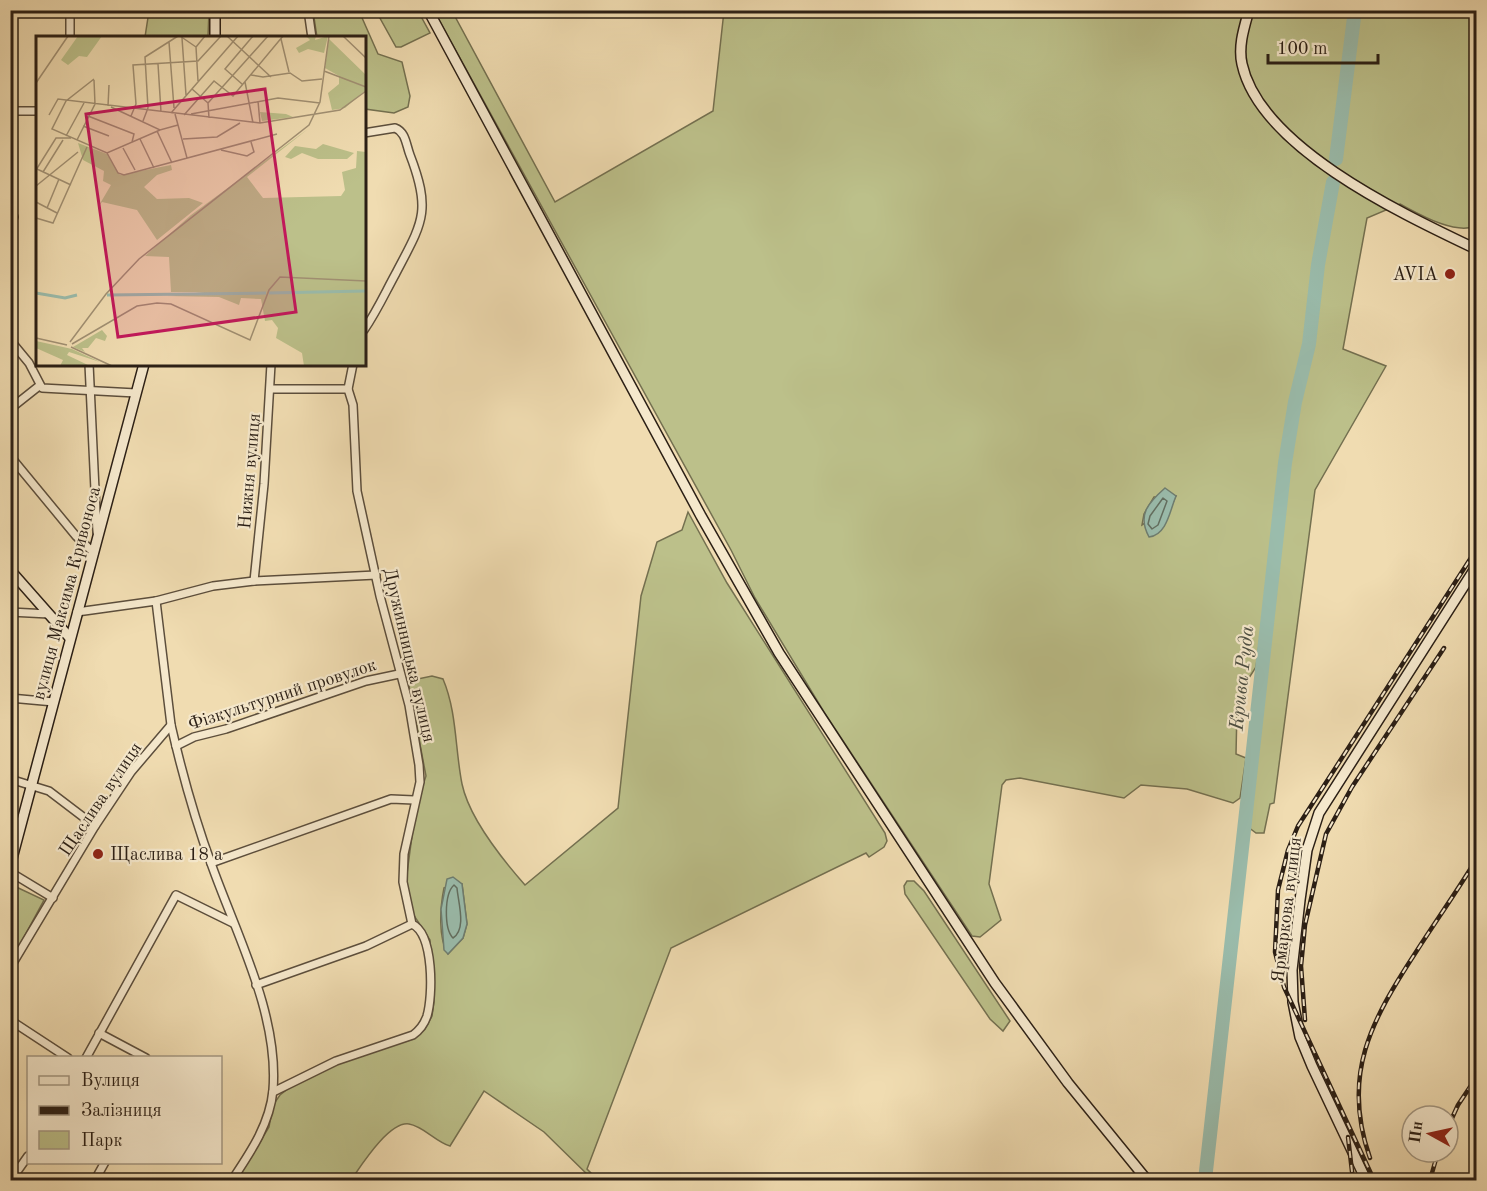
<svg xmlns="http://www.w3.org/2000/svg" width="1487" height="1191" viewBox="0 0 1487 1191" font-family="'Old Standard TT',serif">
<rect width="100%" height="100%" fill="#f0dcb1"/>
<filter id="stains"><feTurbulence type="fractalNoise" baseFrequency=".00333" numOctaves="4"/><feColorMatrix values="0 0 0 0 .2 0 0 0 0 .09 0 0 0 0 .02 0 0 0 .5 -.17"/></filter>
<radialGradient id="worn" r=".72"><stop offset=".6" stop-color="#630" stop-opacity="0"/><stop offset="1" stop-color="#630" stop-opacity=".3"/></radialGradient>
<g fill="#bcc08a" stroke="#747050" stroke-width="1.5" fill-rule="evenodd">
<polygon points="149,11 209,11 208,37 145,37"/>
<polygon points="313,11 359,11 378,54 402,62 410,96 408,107 394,113 365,109 364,38 317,37"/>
<polygon points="376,11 418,11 430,33 401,47 396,47"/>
<path d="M 434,11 L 452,11 L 555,202 L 713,111 L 724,11 L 1476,11 L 1476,226 C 1454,235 1419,214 1400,204 L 1367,218 L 1343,349 L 1386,366 L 1315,490 L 1274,803 L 1270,804 L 1264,833 L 1256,833 L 1248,827 L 1275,591 L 1267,587 L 1256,667 L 1245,684 L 1237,709 L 1236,754 L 1246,758 L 1240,798 L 1233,803 L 1187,789 L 1141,785 L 1124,798 L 1020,778 L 1006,780 L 1002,785 L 989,884 L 1001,920 L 980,937 L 972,936 L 824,712 L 755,598 L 731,550 ZM 1176,496 L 1171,507 L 1142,525 L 1144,514 L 1154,497 Z"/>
<path d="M 688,512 L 727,583 L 885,833 L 887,841 L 884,847 L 869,857 L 866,853 L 671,948 L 587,1169 L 598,1180 L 593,1180 L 544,1132 L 484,1091 L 450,1146 C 436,1142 423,1126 409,1124 C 389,1121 361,1166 351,1180 L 237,1180 L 269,1127 L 273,1105 L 280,1095 L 298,1081 L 338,1063 L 414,1038 L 425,1029 L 432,1016 L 434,1001 L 430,940 L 411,911 L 406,881 L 416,806 L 426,776 L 408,681 L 432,676 L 443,679 C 457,712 455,749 462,784 C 469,817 503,860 525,885 L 618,808 L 641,596 L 657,542 L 682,530 ZM 462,884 L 467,924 L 463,938 L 448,954 C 438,938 440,908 444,888 Z"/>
<polygon points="907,881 914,881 924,891 1010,1021 1003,1031 990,1019 905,894 904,886"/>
<polygon points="12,885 44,900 11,961 10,892"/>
</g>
<g fill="#9abcac" stroke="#6e7d70" stroke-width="1.5">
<path d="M 1165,488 L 1176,496 C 1170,510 1167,535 1149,537 C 1137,515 1148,503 1165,488 Z"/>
<polygon points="453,877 462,884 467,924 463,938 448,954 444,950 441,909 447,879"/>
</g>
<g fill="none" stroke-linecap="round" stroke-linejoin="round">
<g stroke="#626e60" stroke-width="1.5">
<polygon points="1163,498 1167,501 1158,525 1152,529 1148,524 1150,516"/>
<path d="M 454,885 L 457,888 C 458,902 467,929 453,938 C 444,929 444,894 454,885 Z"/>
</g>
<g stroke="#9abcac" stroke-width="14">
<polyline points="1336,159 1355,10"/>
<polyline points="1205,1180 1285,463 1295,402 1309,344 1318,265 1333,182"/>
</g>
<g stroke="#5c4e3c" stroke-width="10">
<g id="street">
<polyline points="70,10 70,38"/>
<polyline points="308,10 312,38"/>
<polyline points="10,111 38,111"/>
<path d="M 364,133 L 395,128 C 406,132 406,145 410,155 C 432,212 422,223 396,273 C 385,293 377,311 364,330"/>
<polyline points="10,210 14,217 10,224"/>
<polyline points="10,340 29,363 42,388 136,393"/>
<polyline points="89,364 97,532"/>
<polyline points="271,389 348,389"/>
<polyline points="10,409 39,386"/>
<polyline points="10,456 76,536 94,553"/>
<polyline points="254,581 264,484 271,364"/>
<polyline points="10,612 49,614"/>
<polyline points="77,612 156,601 213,586 254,581 376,575"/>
<polyline points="10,698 54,702"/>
<path d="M 171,725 C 182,773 195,820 212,866 C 237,936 279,1015 273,1090 C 270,1124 250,1153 232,1180"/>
<polyline points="176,746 194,737 226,729 366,681 399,674"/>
<polyline points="10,779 49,791 95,826"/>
<polyline points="211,863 391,799 414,800"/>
<polyline points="10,872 53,898"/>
<polyline points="10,968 95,826 131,772 171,725 156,601"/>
<polyline points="256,985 366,946 412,924"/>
<polyline points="10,1020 68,1058"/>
<polyline points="99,1033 146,1058"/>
<polyline points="86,1058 176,895 233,923"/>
<path d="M 273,1092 L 336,1061 L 413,1035 C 420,1030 424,1025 427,1016 C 433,996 434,934 412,924 L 403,882 L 404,854 L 420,782 L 419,765 L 409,705 L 380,596 L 357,491 L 353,405 L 348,389 L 353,364"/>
<polyline points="11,1180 28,1156"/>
<polyline points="95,1180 105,1162"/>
</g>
</g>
<g stroke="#2b1f15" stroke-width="12">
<g id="secondary">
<polyline points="428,10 701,516 779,653 995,983 1068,1083 1147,1180"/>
<path d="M 1249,10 C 1244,28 1238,46 1242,64 C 1260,148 1405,215 1476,249"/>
<polyline points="215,38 215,10"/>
<polyline points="10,570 70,638"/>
<polyline points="10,866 144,364"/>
<polyline points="1366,1180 1312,1066 1300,1037 1293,1002 1292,970 1300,900 1307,850 1319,813 1476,567"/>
</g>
</g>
<use href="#street" stroke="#f5e8cc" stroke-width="7"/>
<use href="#secondary" stroke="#f5e8cc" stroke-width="9"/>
<g stroke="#2b1f15" stroke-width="4.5">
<g id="rail">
<polyline points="1305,1020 1301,966 1305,925 1326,834 1352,787 1444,648"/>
<polyline points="1448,1127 1458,1105 1476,1078"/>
<polyline points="1348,1137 1353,1180"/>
<path d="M 1370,1158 C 1341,1075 1371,1021 1416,952 C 1436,921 1457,891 1476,860"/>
<polyline points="1374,1180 1284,987 1275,952 1278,890 1288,850 1298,826 1476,550"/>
<polyline points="1430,1180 1438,1152"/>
</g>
</g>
<use href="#rail" stroke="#f5e8cc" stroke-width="2" stroke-dasharray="7" stroke-linecap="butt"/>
</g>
<g fill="#8f2418" stroke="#f5e8cc" stroke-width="2">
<circle cx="1450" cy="274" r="6"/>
<circle cx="98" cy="854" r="6"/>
</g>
<g text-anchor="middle" stroke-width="4.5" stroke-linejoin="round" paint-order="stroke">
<g font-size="18" fill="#2b1f15" stroke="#f5e8cc" text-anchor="end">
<text x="1438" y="280">AVIA</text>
<text x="110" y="860" text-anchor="start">Щаслива 18 а</text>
</g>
<g font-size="18" fill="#2b1f15" stroke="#f5e8cc">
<text transform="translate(249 471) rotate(-85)" y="6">Нижня вулиця</text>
<text transform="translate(66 593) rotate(-75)" y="6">вулиця Максима Кривоноса</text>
<text transform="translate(410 655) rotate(77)" y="6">Дружинницька вулиця</text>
<text transform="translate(282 694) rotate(-18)" y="6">Фізкультурний провулок</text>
<text transform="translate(100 799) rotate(-56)" y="6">Щаслива вулиця</text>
<text transform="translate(1286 910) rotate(-83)" y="6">Ярмаркова вулиця</text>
</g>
<g font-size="20" font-style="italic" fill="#4c4e42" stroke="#f5e8cc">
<text transform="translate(1241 678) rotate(-84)" y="7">Крива Руда</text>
</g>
</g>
<g transform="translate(36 36)">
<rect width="330" height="330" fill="#f0dcb1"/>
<path d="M 42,0 L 66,0 L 51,21 L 43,20 L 32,29 L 25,24 ZM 270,0 L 280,0 L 279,4 L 292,0 L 288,17 L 272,13 L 263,17 L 260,12 L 274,4 ZM 293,3 L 330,39 L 330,54 L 309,72 L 296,74 L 292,57 L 303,48 L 303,40 L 289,32 ZM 224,76 L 250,78 L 257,81 L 226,85 ZM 272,93 L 211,141 L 227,162 L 305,160 L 309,154 L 306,136 L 320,132 L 321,115 L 330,116 L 330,330 L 268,330 L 266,317 L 240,302 L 242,292 L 236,284 L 229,285 L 225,263 L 205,262 L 203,269 L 183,261 L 131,260 L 168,256 L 135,256 L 133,221 L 109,220 L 155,179 ZM 42,107 L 71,118 L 84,139 L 135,129 L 136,134 L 121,139 L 108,151 L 121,163 L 153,162 L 167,167 L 121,204 L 101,174 L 66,166 L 62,171 L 75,149 L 67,145 L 68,135 L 47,124 ZM 287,108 L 318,117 L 311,123 L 282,123 L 266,117 L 255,123 L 249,121 L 259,110 L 280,113 ZM 66,294 L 71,300 L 69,305 L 60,302 L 52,312 L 46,312 L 49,316 L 37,311 ZM 0,305 L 36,313 L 64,326 L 33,316 L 31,319 L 54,330 L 24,330 L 27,324 L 0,312 Z" fill="#bcc08a"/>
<path fill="none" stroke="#9abcac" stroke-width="3" d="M 0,257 L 29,262 L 41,259M 233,257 L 330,255M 71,259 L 230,257"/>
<path fill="none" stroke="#a19073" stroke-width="1.5" d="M 144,0 L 160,11M 191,0 L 235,41M 307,0 L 330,22M 146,2 L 150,59M 245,3 L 253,36M 133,6 L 138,72M 122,28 L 125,76M 288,35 L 330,51M 215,39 L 227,41 L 254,37 L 266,45 L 286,43M 58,43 L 30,65 L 16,93 L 71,117 L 124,94M 162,45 L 160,11 L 169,0M 209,46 L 217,87M 0,47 L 32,0M 206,48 L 189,33 L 217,0M 156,53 L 172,67M 222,65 L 224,87M 72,70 L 73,49M 75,71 L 124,94 L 142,89M 135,77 L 202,0M 139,78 L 151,122M 155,78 L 242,62 L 284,67M 13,79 L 22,63 L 224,87 L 304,74 L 330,55M 148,79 L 178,45 L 197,60 L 247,0M 52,80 L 98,98 L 96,106M 95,80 L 100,68 L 97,29 L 162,25 L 185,0M 173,82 L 172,67 L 232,0M 107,85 L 112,72 L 109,21 L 142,0M 47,90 L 73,100M 121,95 L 136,127M 30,100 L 48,67M 104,103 L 118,132M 147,103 L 181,101 L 204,87M 41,104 L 59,68 L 58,44M 87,112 L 99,134M 185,114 L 211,120 L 218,116 L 215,106M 71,117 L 82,137 L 88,139 L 241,98M 1,133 L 35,149M 0,134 L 20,102 L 35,102M 7,136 L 27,104M 0,150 L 42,116M 0,166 L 21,177M 11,172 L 23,143M 0,182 L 17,187 L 51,111M 0,302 L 31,309M 34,306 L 70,258 L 103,223 L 273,89 L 284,66 L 293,0M 36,308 L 101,270 L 121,267 L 135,268 L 214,304 L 233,254 L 244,241 L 330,245M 35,311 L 76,330"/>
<path fill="#c2185b" fill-opacity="0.15" stroke="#c2185b" stroke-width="3" d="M 229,53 L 260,276 L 82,301 L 50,78 Z"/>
<rect width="330" height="330" fill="none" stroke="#2b1f15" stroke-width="3"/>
</g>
<rect width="1487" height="1191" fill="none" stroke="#f0dcb1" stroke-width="36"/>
<rect x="12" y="12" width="1463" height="1167" fill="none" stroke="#2b1f15" stroke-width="3"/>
<rect x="18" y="18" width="1451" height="1155" fill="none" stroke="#2b1f15" stroke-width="1.5"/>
<rect x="27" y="1056" width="195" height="108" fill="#f5e8cc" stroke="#a49883" stroke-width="1.5"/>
<rect x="39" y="1076" width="30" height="9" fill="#f5e8cc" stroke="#a49883" stroke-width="1.5"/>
<text x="81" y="1086" font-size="18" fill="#2b1f15">Вулиця</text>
<rect x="39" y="1106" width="30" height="9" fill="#2b1f15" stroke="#a49883" stroke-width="1.5"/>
<text x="81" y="1116" font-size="18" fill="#2b1f15">Залізниця</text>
<rect x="39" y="1131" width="30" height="18" fill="#bcc08a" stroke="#a49883" stroke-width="1.5"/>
<text x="81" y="1146" font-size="18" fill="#2b1f15">Парк</text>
<g transform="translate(1430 1134) rotate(278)"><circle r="28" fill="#f5e8cc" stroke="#a49883" stroke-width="1.5"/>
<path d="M0-4.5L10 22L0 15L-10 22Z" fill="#8f2418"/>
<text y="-9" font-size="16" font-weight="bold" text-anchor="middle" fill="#2b1f15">Пн</text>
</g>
<path d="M1268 54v9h110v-9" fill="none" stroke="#2b1f15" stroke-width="3"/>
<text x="1277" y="54" font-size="18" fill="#2b1f15" stroke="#f5e8cc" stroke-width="4.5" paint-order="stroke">100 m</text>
<rect width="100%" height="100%" filter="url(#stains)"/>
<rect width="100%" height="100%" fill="url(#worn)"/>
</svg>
